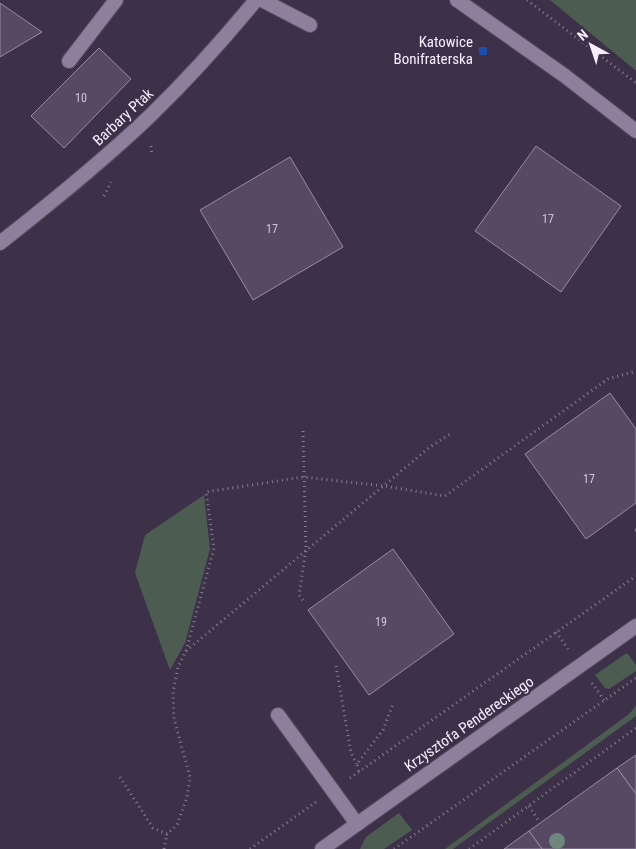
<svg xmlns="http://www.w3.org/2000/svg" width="636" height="849" viewBox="0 0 636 849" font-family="'Roboto Condensed',sans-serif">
<rect width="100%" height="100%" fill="#3d3049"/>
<g fill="#4d5c50">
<polygon points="550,0 636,0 636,70 635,70"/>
<polygon points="204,495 210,549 185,643 170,670 135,573 145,535"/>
<polygon points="625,654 628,654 636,665 636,671 609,689 605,688 595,675"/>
<polygon points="636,706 636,716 453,849 445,849 629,714"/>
<polygon points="399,813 412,830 384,849 360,849 366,837"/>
</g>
<g fill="#574964" stroke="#9a8aa8">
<polygon points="0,3 42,32 0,57"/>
<polygon points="99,48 131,79 64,148 31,116"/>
<polygon points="536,146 621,206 561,292 475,231"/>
<polygon points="290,157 343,247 253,300 200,210"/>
<polygon points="610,393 636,429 636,503 586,539 525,454"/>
<polygon points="393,549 454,634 369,695 308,610"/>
<polygon points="636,755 636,794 617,768"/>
<polygon points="617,768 636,794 636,849 542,849 529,831"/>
<polygon points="529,831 542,849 504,849"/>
</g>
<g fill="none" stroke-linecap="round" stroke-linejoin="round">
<g stroke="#5b4f64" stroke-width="16">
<g id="service">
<polyline points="262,0 310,25"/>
<polyline points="69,61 116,0"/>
<polyline points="278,715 357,824"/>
</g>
</g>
<g stroke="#5b4f64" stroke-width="16">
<g id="minor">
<path d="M 0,243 C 52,202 103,161 151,115 C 188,79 223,40 256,0"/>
<polyline points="322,849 636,626"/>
</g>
</g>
<g stroke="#5b4f64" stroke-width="16">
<polyline id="tertiary" points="457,0 565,76 636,131"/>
</g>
<g stroke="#897e93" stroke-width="3" stroke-dasharray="1 4" stroke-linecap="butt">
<polyline points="527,0 636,83"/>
<polyline points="151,146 152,156"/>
<polyline points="104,196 111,182"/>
<polyline points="303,431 306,550 299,595 305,603"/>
<polyline points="635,530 636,530"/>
<polyline points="556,632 568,649"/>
<polyline points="186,651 214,548 206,492 303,477 384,486 445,496 608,379 636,371"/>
<polyline points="336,666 351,753 357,764"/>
<polyline points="592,683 604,700"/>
<polyline points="359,771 357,764 383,730 393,704"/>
<polyline points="120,777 153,828 167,834 177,825 187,797 190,777 174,719 173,692 178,667 186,651 430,447 450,434"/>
<polyline points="350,778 636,576"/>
<polyline points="529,806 540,823"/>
<polyline points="164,849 167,834"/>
<polyline points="250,849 316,802"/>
<polyline points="394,849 636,678"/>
<polyline points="469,849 636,728"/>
</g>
<use href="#service" stroke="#8e7f9c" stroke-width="14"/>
<use href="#minor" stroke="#8e7f9c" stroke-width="14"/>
<use href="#tertiary" stroke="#8e7f9c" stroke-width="14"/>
</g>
<circle fill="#71867d" cx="557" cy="841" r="8"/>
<rect fill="#1a4fb4" stroke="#3d3049" stroke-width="2" x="478" y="46" width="10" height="10" rx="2.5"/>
<g text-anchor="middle" stroke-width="4.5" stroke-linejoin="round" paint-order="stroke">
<g font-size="12" fill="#cec5d8">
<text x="81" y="102">10</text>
<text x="548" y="223">17</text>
<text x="272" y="233">17</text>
<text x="589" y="483">17</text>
<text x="381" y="626">19</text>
</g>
<g font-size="15" fill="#f6eefe" stroke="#3d3049" text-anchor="end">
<text x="473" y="47">Katowice<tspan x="473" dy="17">Bonifraterska</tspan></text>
</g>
<g font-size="15" fill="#f6eefe" stroke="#3d3049">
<text transform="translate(123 117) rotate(-43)" y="5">Barbary Ptak</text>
<text transform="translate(469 724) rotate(-35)" y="5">Krzysztofa Pendereckiego</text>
</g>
</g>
<g transform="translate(591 45) rotate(320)" stroke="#3d3049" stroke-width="4" paint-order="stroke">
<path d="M0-4L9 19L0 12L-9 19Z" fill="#f6eefe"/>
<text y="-8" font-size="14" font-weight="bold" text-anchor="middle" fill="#f6eefe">N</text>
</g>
</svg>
